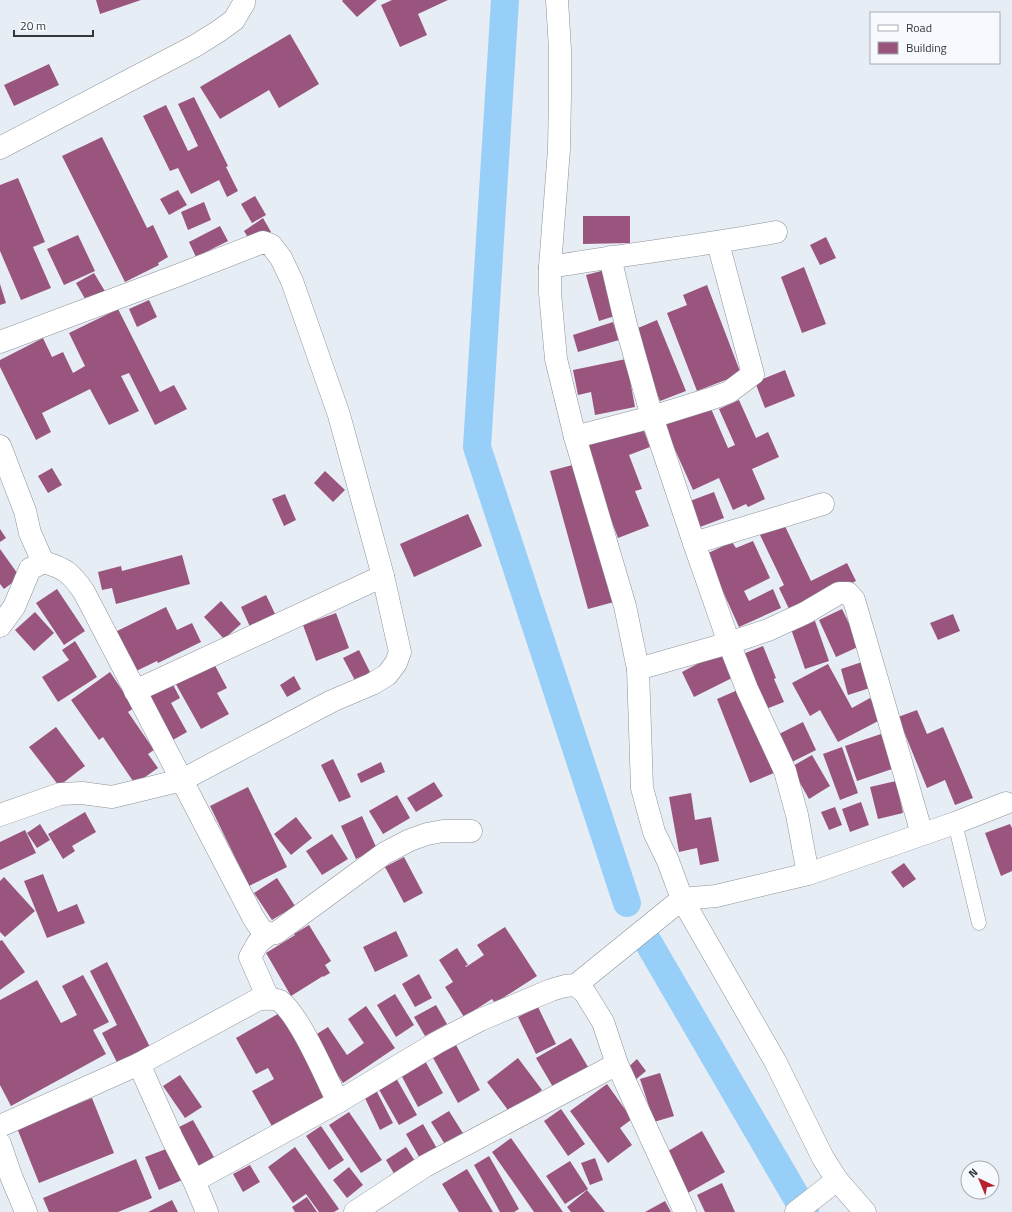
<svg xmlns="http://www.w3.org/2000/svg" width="1012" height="1212" viewBox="0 0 1012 1212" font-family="'Titillium Web',sans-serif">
<rect width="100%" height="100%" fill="#e7edf4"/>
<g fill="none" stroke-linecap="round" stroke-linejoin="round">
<g stroke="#97cff9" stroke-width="28">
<polyline points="505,0 477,447 627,903"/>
<polyline points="648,942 805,1212"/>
</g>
</g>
<g fill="#99557e">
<polygon points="96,0 141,0 100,14"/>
<polygon points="343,0 377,0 357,17 342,1"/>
<polygon points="392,0 448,0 418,14 427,35 400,47 381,5"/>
<polygon points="290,34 319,84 279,108 269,90 220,119 200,87"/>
<polygon points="49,64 59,85 14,106 4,85"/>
<polygon points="194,97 228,166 226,167 238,191 227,197 219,180 191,194 178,168 170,171 143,116 166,105 188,151 198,146 178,104"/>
<polygon points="102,137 147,228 153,225 168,257 158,263 159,265 125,282 62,156"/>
<polygon points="18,178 45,242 33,247 51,288 21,300 0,251 0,185"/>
<polygon points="178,190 187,205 169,215 160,199"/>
<polygon points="255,196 266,215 252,223 241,204"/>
<polygon points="204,202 211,220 188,230 181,212"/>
<polygon points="583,216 630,216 630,243 583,244"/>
<polygon points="263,218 271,232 252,244 244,231"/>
<polygon points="220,226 228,241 196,257 189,242"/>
<polygon points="78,235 95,271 64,285 47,249"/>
<polygon points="826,237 836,258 820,265 810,245"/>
<polygon points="804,267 826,324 802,333 781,277"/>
<polygon points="605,270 618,315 599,321 586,275"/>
<polygon points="94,273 106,293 88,304 76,283"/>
<polygon points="0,284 6,303 0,305"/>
<polygon points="707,285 741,374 697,391 667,313 687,305 683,295"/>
<polygon points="149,300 157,317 137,327 129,309"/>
<polygon points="118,309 160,392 174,385 187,409 155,425 129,373 121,376 139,411 109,425 90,389 42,413 51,432 36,440 0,367 0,360 43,338 52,357 63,352 73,373 85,366 69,333"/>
<polygon points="657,320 686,391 660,401 631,331"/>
<polygon points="613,322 619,340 578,352 573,335"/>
<polygon points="626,359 635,407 595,415 591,392 578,395 573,370"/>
<polygon points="785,370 795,396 765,408 755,382"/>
<polygon points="739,400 756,438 768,432 779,457 752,469 765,499 748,507 746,504 733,510 719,478 693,490 664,425 709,404 728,448 735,445 719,409"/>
<polygon points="641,423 650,447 629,455 642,489 635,491 649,526 618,538 583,445"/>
<polygon points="576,464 614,602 588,609 550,471"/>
<polygon points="52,468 62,485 48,493 38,476"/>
<polygon points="325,471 345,490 333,502 314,483"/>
<polygon points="714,492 724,518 700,527 690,501"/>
<polygon points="285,494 296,520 284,526 272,499"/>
<polygon points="468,514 482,546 414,577 400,544"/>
<polygon points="784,524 811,581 847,563 856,581 790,611 779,588 784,585 760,535"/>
<polygon points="0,529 6,538 0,542"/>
<polygon points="753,541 770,578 744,591 749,601 773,589 781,608 739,627 706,554 732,542 736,548"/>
<polygon points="0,549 20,577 4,589 0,584"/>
<polygon points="182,555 190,584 116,604 112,588 102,590 98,572 121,566 122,571"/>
<polygon points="57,589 85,631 64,645 36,603"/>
<polygon points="266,595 277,618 252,631 241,607"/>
<polygon points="221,601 241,624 224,639 204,617"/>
<polygon points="166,607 177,630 192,623 201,642 158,663 157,661 130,674 111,634"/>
<polygon points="842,609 860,646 836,657 819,620"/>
<polygon points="35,612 54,633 34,651 15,630"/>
<polygon points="336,613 349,648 316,661 303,625"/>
<polygon points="953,614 960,631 938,640 930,623"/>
<polygon points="815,621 829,661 805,669 791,629"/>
<polygon points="75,641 97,677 58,702 42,677 69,660 62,650"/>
<polygon points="763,646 776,678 774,679 784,702 766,709 743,654"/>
<polygon points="359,650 373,678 358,686 343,658"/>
<polygon points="720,652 732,678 694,697 682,672"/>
<polygon points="211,658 227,688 217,693 229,714 201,729 173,679"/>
<polygon points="862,662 870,688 848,695 841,669"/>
<polygon points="828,664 852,708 870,698 882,719 838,742 820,710 810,716 792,683"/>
<polygon points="110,672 134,708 128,712 154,750 148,754 158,768 135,784 103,737 99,740 71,700"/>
<polygon points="294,676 301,689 287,697 280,685"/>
<polygon points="170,679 180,698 171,703 187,732 171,741 145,693"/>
<polygon points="740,689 774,773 750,783 717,699"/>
<polygon points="917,710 927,734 943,727 973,798 955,805 945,780 927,788 898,717"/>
<polygon points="803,722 816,750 790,763 777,735"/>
<polygon points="56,727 85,766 59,786 29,747"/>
<polygon points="881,734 892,769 857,781 845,746"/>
<polygon points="842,747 858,793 840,800 823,754"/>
<polygon points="812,755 830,786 809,799 791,767"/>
<polygon points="333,759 351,797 339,802 321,765"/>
<polygon points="381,762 385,772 361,783 357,774"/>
<polygon points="896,781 903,813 878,819 870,787"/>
<polygon points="434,782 443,796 416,812 407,798"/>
<polygon points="248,787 287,867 249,886 210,806"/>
<polygon points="691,793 695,820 711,817 719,861 700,865 697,848 679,852 669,797"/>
<polygon points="397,795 410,818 383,834 369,811"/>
<polygon points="861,802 869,825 850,832 842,809"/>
<polygon points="835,807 842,825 829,830 821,812"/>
<polygon points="85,812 96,832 72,846 75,851 63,859 48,834"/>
<polygon points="362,816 377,849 356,859 341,826"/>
<polygon points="296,817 312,838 291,855 274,834"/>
<polygon points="40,824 50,840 37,848 27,833"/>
<polygon points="1010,824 1012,828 1012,871 1001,876 985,833"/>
<polygon points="25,830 36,853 0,870 0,842"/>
<polygon points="332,834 348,859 322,875 306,851"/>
<polygon points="404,857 423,893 404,903 385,867"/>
<polygon points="904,863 916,879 903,888 891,872"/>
<polygon points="43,874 58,912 77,904 85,923 47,938 24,881"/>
<polygon points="4,877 35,911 5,937 0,932 0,881"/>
<polygon points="277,878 295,906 272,920 254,893"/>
<polygon points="309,925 331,961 325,965 330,973 323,977 323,976 291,996 266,953 295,935 294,934"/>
<polygon points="505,927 537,976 495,1003 492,999 464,1017 445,987 453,982 439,960 457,948 468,965 465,966 466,967 484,955 477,945"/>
<polygon points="396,931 408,956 375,972 363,947"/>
<polygon points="2,940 25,972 0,990 0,941"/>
<polygon points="107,962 153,1053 121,1070 102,1033 117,1025 90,971"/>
<polygon points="419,974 432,998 415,1007 402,984"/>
<polygon points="83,975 109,1022 93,1030 106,1054 11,1106 0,1085 0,1000 37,980 61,1023 77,1015 62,986"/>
<polygon points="395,994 414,1025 396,1037 377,1005"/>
<polygon points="436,1005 447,1024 425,1036 414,1017"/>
<polygon points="366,1006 395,1048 343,1083 312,1037 328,1027 347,1055 364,1043 348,1019"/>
<polygon points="538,1007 556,1044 536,1054 518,1017"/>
<polygon points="283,1011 332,1098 273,1128 252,1091 274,1079 268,1068 256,1074 236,1038"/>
<polygon points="571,1038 588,1067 553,1087 536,1058"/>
<polygon points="455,1043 480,1090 458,1103 432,1056"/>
<polygon points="518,1058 542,1090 511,1114 487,1082"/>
<polygon points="424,1059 443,1093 418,1107 400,1073"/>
<polygon points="637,1059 646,1071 634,1081 625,1070"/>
<polygon points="660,1073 674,1116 654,1122 640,1079"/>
<polygon points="180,1075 202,1107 185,1118 163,1086"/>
<polygon points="395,1076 417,1115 399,1125 377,1086"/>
<polygon points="607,1084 632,1119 620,1128 632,1145 608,1163 570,1111"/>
<polygon points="376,1090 393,1123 380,1130 364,1096"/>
<polygon points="92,1098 114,1153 39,1183 17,1128"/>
<polygon points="561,1109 585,1144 568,1156 544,1121"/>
<polygon points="449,1111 466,1138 448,1149 431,1122"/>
<polygon points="349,1112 382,1160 361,1173 329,1125"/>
<polygon points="193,1120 215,1159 199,1167 177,1128"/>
<polygon points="423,1124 439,1152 422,1162 406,1134"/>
<polygon points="321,1126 344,1160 329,1170 306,1136"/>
<polygon points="702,1131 725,1172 686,1194 663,1154"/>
<polygon points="511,1138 563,1212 534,1212 492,1152"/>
<polygon points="174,1146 187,1178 159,1190 145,1157"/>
<polygon points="295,1147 339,1209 334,1212 319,1212 306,1194 293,1203 268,1167"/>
<polygon points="406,1147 417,1164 396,1177 386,1160"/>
<polygon points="489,1156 519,1209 514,1212 500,1212 474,1165"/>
<polygon points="595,1158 603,1180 590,1185 581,1163"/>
<polygon points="136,1159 152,1198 118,1212 49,1212 43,1198"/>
<polygon points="570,1161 588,1189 565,1204 546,1176"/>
<polygon points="250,1165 260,1182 243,1192 233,1174"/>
<polygon points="349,1167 363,1185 347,1198 333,1180"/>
<polygon points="467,1169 493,1212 459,1212 442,1184"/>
<polygon points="722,1183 735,1212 705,1212 697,1195"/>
<polygon points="587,1190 605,1212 571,1212 567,1207"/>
<polygon points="307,1197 317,1212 295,1212 292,1207"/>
<polygon points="172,1200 178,1212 148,1212"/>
<polygon points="665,1201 671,1212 645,1212"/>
</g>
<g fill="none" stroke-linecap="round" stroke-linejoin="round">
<g stroke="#8d9298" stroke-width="15">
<polyline id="service" points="955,823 979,923"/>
</g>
<g stroke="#8d9298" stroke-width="23">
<g id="minor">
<polyline points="557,0 560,50 560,96 559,149 550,267 550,293 556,359 575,437 625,606 638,669 642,788 654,832 668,861 682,899 775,1061 823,1158 837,1180 865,1212"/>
<polyline points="0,148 195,46 219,31 234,20 244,3 244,0"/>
<polyline points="610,257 626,325 652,417 694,543 729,643 747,689 785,771 797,815 808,874"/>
<path d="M 550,267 C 625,254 701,246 776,232"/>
<polyline points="0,342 176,276 263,242 271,245 281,258 292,281 339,415 383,576 400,652 396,663 387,675 372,684 332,701 182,780 112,797 82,793 60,794 0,815"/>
<polyline points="575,437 652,417 716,397 729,392 753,374 718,243"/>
<polyline points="694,543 823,504"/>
<path d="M 43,562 C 65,568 71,573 84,592 L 253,917 C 260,928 262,935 276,933 L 385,853 L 410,840 L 427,834 L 443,831 L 471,831"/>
<polyline points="638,669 729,643 768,630 805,613 839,593 848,593 854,600 922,834"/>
<polyline points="135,691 383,576"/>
<polyline points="576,985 682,899 716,896 808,874 955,823 1006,803"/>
<polyline points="268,998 250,957 258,943 269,934"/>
<polyline points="139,1064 172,1138 194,1181 207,1212"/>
<path d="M 0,1126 L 139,1064 L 259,999 C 265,999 274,998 280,1001 C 300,1016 326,1078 338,1102"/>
<polyline points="194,1181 338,1102 438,1042 480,1020 551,990 565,986 576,985 585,993 603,1022 617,1064 685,1212"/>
<polyline points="355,1212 425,1166 617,1064"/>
<polyline points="796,1212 837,1180"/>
</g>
</g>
<g stroke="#8d9298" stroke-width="23">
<g id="tertiary">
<polyline points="0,446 25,511 30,533 43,562 30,569 14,607 0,626"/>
<polyline points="0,1144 11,1176 26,1212"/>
</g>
</g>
<use href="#service" stroke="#fff" stroke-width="14"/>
<use href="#minor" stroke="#fff" stroke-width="22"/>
<use href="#tertiary" stroke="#fff" stroke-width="22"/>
</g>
<rect x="870" y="12" width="130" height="52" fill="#f6fafe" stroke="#a9acb0"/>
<rect x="878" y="25" width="20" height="6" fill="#ffffff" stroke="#a9acb0"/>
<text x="906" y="32" font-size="12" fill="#35373a">Road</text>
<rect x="878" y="42" width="20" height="12" fill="#99557e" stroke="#a9acb0"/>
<text x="906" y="52" font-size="12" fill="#35373a">Building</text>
<g transform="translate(980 1180) rotate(316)"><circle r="19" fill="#f6fafe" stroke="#a9acb0"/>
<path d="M0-3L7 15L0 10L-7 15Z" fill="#b4222b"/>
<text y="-6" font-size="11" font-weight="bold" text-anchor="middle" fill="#35373a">N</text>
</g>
<path d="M14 30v6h79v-6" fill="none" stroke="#35373a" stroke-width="2"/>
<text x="20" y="30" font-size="12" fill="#35373a" stroke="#f6fafe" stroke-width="3" paint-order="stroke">20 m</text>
</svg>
